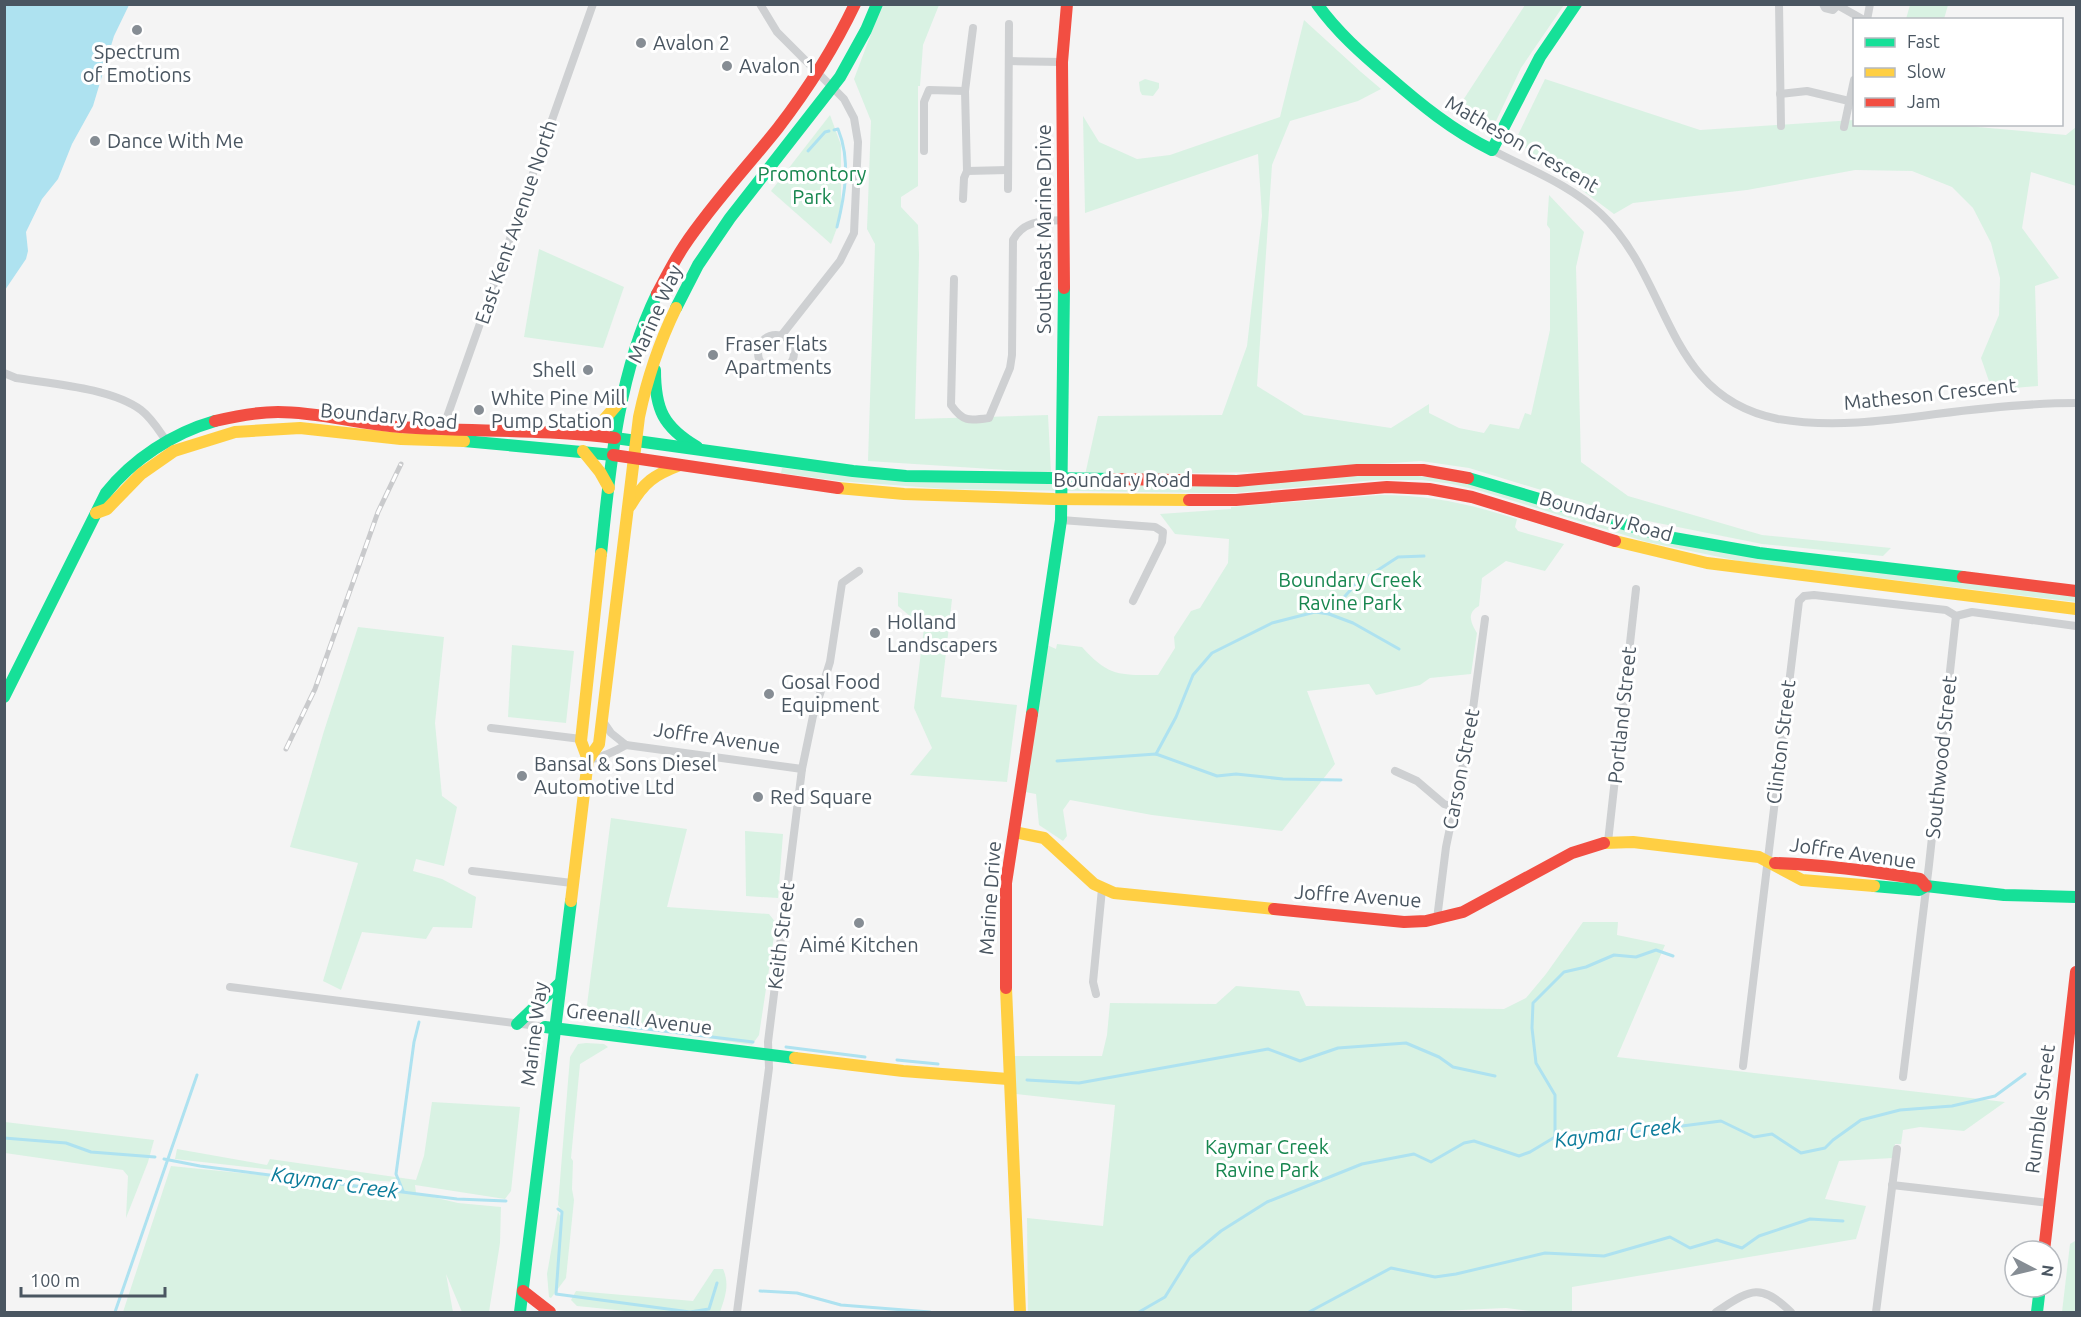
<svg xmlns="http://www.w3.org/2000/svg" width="2081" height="1317" viewBox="0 0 2081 1317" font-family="Ubuntu,sans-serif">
<rect width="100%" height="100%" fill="#f4f4f4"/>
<g fill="#d9f2e3">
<polygon points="882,5 939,5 923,45 920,86 918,86 918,186 901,197 901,207 918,225 919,255 915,419 1048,415 1051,473 868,461 875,244 867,229 871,121 854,79"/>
<polygon points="1525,5 1564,5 1521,68 1489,136 1454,114"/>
<polygon points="1910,5 1910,4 1948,5 1944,19 1906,19"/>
<polygon points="1304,20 1361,72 1381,89 1358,101 1290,121 1272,165 1257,386 1304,415 1391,428 1429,404 1429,413 1459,428 1484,433 1490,424 1519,429 1525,413 1531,415 1550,330 1550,229 1547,225 1549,195 1584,232 1576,267 1581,462 1628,496 1762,535 1891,548 1883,556 1762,544 1633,518 1469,468 1421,461 1258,472 1085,475 1098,416 1222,415 1247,346 1262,216 1258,154 1085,213 1083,116 1099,142 1137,159 1170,155 1280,117"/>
<polygon points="1145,79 1159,83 1159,88 1153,96 1142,95 1140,91 1139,82"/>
<polygon points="1545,79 1700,130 1854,120 1854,124 1944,124 2066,135 2076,127 2076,186 2031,172 2022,228 2059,278 2035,286 2038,386 1992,390 1981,358 1999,315 2000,278 1991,243 1973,208 1952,187 1912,171 1855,170 1747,190 1633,203 1614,214 1520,144 1518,135"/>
<polygon points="830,115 841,145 841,217 831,244 771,191"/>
<polygon points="539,249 624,287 603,348 524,337"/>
<polygon points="782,468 872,478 1390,473 1465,481 1617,527 2076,595 2076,602 1739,561 1647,542 1481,491 1452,484 1422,480 1377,480 1235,493 1205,493 947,489 839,481 781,473"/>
<path d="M 1380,495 C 1431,495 1469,504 1517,519 L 1515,527 L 1518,531 L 1564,544 L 1545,571 L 1506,561 L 1482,578 L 1479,606 C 1466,613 1471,623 1477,633 L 1471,674 L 1430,678 L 1420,685 L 1376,695 L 1369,684 L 1307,691 L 1335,764 L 1282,831 L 1152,815 L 1070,800 L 1063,810 L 1067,836 L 1063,841 L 1039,825 L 1036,794 L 1025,792 L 1047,645 L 1056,649 L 1057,644 L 1082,647 C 1109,677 1120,675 1158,675 L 1175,648 L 1174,637 L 1191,611 L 1200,608 L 1228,563 L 1229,539 L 1175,534 L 1160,514 L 1231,509 L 1231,507 Z"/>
<polygon points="898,592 952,599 941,697 1017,705 1007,782 910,775 932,748 914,708 924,628 898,606"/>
<polygon points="358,627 444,637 435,723 442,796 457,807 444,866 416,859 413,871 442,879 476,897 472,928 433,927 426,939 362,932 341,990 323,981 358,863 290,847 324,731"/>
<polygon points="512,645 574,651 566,723 508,717"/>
<polygon points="611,818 687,829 667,907 769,914 776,923 759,1035 752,1045 599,1021 587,1005"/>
<polygon points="745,831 783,834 778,898 746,896"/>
<polygon points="1583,922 1618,922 1617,935 1665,945 1617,1057 2005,1102 1964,1131 1920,1127 1903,1130 1901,1144 1895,1144 1893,1158 1839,1161 1825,1199 1866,1206 1856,1239 1572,1287 1572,1312 1538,1312 1506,1308 1418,1312 1028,1312 1027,1218 1103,1226 1115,1105 1015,1094 1013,1056 1102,1056 1107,1035 1110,1003 1216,1004 1236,986 1299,991 1306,1006 1504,1009 1526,998 1546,974"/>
<polygon points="586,1043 604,1044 608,1047 580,1064 571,1158 573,1161 572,1189 574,1200 566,1278 551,1298 549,1297 547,1274 558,1212 560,1216 563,1213 558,1205 570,1057 578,1044"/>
<polygon points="432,1102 520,1107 511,1191 505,1199 415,1185 416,1193 458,1203 501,1207 500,1243 489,1312 462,1312 446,1274 453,1312 123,1312 171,1166 402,1189 400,1182 362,1180 175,1159 177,1149 267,1165 270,1159 416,1180 424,1156"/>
<polygon points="5,1122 154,1140 148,1162 126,1218 128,1176 123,1170 5,1153"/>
<polygon points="2075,1241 2076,1241 2076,1312 2062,1312 2070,1244"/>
<path d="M 714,1269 L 723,1269 C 730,1284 725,1298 720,1312 L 636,1312 L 577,1306 L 571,1300 L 576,1291 L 693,1301 Z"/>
</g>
<polygon fill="#aee2f0" points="5,4 129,5 114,36 93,106 72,144 58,179 42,199 26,232 28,251 26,259 5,290"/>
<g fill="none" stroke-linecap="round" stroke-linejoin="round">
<g stroke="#aee2f0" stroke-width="3">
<path d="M 834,130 L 838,129 C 851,160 845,195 837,227"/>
<polyline points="808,151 825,132 829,131"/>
<polyline points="1329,614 1355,585 1398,557 1424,556"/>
<polyline points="1156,754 1176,717 1193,675 1212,653 1272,623 1315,612 1329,614 1353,623 1399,649"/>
<polyline points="1057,761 1156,754 1217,776 1236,774 1283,779 1341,780"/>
<polyline points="584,1017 622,1026 753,1042"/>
<polyline points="786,1047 865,1057"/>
<polyline points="897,1060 938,1064"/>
<polyline points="1027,1080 1079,1083 1268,1049 1300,1061 1338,1048 1406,1043 1439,1057 1453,1067 1495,1076"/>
<polyline points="1555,1137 1555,1095 1536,1063 1532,1028 1533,1003 1564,972 1586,967 1614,955 1636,957 1656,950 1673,956"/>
<polyline points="4,1138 66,1143 91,1152 155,1157"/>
<polyline points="164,1159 200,1166 457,1199 506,1201"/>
<polyline points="403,1191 396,1174 414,1042 419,1022"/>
<polyline points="558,1209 562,1212 556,1294 690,1312 709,1309 717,1283"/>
<polyline points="760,1291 797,1293 841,1305 930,1312"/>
<polyline points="115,1312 197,1075"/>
<polyline points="1139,1312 1165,1297 1190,1257 1221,1231 1267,1202 1362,1164 1414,1154 1431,1162 1464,1143 1474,1141 1519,1156 1530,1152 1555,1137 1586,1132 1598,1134 1621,1128 1635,1132 1721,1121 1754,1137 1772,1134 1801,1153 1825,1148 1833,1140 1861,1120 1900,1110 1952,1106 1995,1096 2025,1074"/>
<polyline points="1309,1312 1391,1268 1435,1277 1456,1274 1545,1253 1604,1256 1670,1237 1690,1248 1717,1240 1742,1248 1759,1236 1810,1219 1843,1221"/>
</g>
<g stroke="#ced0d2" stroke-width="8">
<polyline points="760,4 777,32 844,99 854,118 858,142 854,233 840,261 781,336"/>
<polyline points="1779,4 1781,126"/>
<polyline points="1823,4 1825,8 1833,10 1839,4"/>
<polyline points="1839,6 1864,20"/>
<polyline points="1867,20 1870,4"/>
<polyline points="1009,61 1062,62"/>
<polyline points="1780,94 1807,91 1849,101"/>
<polyline points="1844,127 1854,80"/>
<path d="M 1492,150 C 1528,169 1571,185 1601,214 C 1672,281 1664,397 1778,419 C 1831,428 1884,421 1936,414 C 1983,408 2029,403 2076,403"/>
<polyline points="924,151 924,102 929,90 965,91"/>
<polyline points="967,171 1008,170"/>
<polyline points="1008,189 1009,24"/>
<polyline points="963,199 964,178 967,171 965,91 973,28"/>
<path d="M 954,279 L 951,405 C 963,422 969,421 989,418 L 1010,368 L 1012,355 L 1013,240 C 1024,220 1043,221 1064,220"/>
<circle cx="776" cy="353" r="18"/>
<path d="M 4,373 L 16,378 C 53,384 111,388 141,410 C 153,419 161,434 170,446"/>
<polyline points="442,431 593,4"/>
<polyline points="1061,520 1155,527 1163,532 1162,542 1133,601"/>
<polyline points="602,720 611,733 626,745 802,769"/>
<polyline points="491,728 581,739"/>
<path d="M 589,760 C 602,757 614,752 626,745"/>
<polyline points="1395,771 1417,781 1444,804 1453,807"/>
<polyline points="1608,842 1636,589"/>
<polyline points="472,871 572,883"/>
<polyline points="1437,919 1446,847 1470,731 1485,619"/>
<polyline points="230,987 545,1027"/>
<polyline points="1096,994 1093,982 1102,889"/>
<polyline points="1743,1066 1799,601 1804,596 1814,595 1946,610 1956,616 1972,612 2076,626"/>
<polyline points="1903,1077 1929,865 1956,616"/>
<polyline points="1892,1185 2049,1203"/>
<polyline points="737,1312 769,1068 768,1042 802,769 813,716 830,662 842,583 859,571"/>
<path d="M 1716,1312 C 1749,1291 1759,1281 1791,1312"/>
<polyline points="1876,1312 1897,1149"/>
</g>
<g stroke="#16e098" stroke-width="12">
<path d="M 1317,4 C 1337,32 1362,54 1388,76 C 1420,104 1453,131 1492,150 L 1540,57 L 1576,4"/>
<polyline points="676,308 698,265 730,218 840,77 866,30 877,4"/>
<path d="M 655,370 C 655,409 663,427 697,447"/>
<polyline points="615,438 853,471 906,476 1113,479"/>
<polyline points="464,441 613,455"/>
<polyline points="1468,478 1668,537 1759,553 1963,577"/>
<path d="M 601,554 C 610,467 618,374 657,294"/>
<path d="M 4,697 L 106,493 C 133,459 173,433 215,421"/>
<polyline points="1032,714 1061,520 1064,288"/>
<polyline points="1874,886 1919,890 1926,886 2004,895 2076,897"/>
<polyline points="517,1024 560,983"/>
<polyline points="545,1027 795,1058"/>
<polyline points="520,1312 571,901"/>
<polyline points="2037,1312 2040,1287"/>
</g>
<g stroke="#ffcf43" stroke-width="12">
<polyline points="577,433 602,422 621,400"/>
<polyline points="583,451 600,472 609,488"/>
<polyline points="838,488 904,494 1054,499 1189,500"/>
<path d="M 630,506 C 644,482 654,475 680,465"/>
<polyline points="96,513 107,509 141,474 174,451 235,432 300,428 401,439 464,441"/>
<polyline points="1615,541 1707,563 2076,609"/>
<path d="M 588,760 L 599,744 L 639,417 C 647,379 659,343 676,308"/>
<polyline points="1014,832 1044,838 1094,884 1114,893 1274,909"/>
<polyline points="1604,843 1633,842 1759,857 1802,880 1874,886"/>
<polyline points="571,901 588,760 581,741 601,554"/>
<polyline points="1006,988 1020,1312"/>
<polyline points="795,1058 903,1071 1008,1079"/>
</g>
<g stroke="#f24e42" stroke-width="12">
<polyline points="1064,288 1062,62 1067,4"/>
<path d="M 657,294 C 666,277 674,261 684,246 C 712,204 747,167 778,128 C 808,89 834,48 855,4"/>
<path d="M 215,421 C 236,416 257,412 278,412 C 319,412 359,424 400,427 C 472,432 543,429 615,438"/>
<polyline points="613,455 838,488"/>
<polyline points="1113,479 1237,481 1357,470 1423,470 1468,478"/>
<polyline points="1189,500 1236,500 1387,487 1429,489 1472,497 1615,541"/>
<polyline points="1963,577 2076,591"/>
<path d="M 1775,863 C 1824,865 1872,871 1920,879 L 1926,886"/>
<polyline points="1274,909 1404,922 1426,921 1463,912 1572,853 1604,843"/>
<polyline points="1006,988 1006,883 1032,714"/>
<polyline points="2044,1251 2076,972"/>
<polyline points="523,1291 550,1312"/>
</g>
<g stroke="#c9cacc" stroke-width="5">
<polyline id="rail" points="286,749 315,689 378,512 401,464"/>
</g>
<use href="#rail" stroke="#fff" stroke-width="3" stroke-dasharray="9" stroke-linecap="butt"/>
</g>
<g fill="#868d94" stroke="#fff" stroke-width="2">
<circle cx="137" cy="30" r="6"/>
<circle cx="641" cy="43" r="6"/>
<circle cx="727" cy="66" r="6"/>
<circle cx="95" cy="141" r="6"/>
<circle cx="713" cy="355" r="6"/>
<circle cx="588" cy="370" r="6"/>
<circle cx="479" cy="410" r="6"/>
<circle cx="875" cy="633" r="6"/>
<circle cx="769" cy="694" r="6"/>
<circle cx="522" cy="776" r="6"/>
<circle cx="758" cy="797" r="6"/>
<circle cx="859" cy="923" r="6"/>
</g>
<g text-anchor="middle" stroke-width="6" stroke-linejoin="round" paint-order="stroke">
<g font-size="20" fill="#4a5661" stroke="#fff" text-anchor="start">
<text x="653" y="50">Avalon 2</text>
<text x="137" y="59" text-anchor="middle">Spectrum<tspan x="137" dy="23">of Emotions</tspan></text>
<text x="739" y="73">Avalon 1</text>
<text x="107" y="148">Dance With Me</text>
<text x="725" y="351">Fraser Flats<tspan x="725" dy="23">Apartments</tspan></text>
<text x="576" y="377" text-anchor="end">Shell</text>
<text x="491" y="405">White Pine Mill<tspan x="491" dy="23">Pump Station</tspan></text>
<text x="887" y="629">Holland<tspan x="887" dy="23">Landscapers</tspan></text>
<text x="781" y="689">Gosal Food<tspan x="781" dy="23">Equipment</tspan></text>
<text x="534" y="771">Bansal &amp; Sons Diesel<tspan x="534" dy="23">Automotive Ltd</tspan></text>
<text x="770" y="804">Red Square</text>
<text x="859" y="952" text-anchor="middle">Aimé Kitchen</text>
</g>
<g font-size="20" fill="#4a5661" stroke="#fff">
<text transform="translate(1522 144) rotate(30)" y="7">Matheson Crescent</text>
<text transform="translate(516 222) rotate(-71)" y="7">East Kent Avenue North</text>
<text transform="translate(1044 229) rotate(-90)" y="7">Southeast Marine Drive</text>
<text transform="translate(655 314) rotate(-66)" y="7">Marine Way</text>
<text transform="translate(1930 394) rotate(-6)" y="7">Matheson Crescent</text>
<text transform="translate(389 416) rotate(5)" y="7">Boundary Road</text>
<text x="1122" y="487">Boundary Road</text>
<text transform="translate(1606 516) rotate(16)" y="7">Boundary Road</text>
<text transform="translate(1622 715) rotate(-84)" y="7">Portland Street</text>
<text transform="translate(717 738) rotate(8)" y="7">Joffre Avenue</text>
<text transform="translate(1781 742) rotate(-83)" y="7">Clinton Street</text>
<text transform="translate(1941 757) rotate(-84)" y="7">Southwood Street</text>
<text transform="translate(1461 769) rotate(-79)" y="7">Carson Street</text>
<text transform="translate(1853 853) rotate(8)" y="7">Joffre Avenue</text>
<text transform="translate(1358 896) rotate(4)" y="7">Joffre Avenue</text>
<text transform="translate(990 898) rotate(-86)" y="7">Marine Drive</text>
<text transform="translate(781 936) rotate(-83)" y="7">Keith Street</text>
<text transform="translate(639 1019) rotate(7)" y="7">Greenall Avenue</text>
<text transform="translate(534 1034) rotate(-83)" y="7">Marine Way</text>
<text transform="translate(2040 1109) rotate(-83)" y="7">Rumble Street</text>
</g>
<g font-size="20" fill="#17864f" stroke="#fff">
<text x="812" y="181">Promontory<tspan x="812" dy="23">Park</tspan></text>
<text x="1350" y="587">Boundary Creek<tspan x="1350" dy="23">Ravine Park</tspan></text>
<text x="1267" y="1154">Kaymar Creek<tspan x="1267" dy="23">Ravine Park</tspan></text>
</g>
<g font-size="21" font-style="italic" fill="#0c7c9b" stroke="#fff">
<text transform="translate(1618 1133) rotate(-7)" y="7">Kaymar Creek</text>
<text transform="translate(335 1183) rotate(8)" y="7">Kaymar Creek</text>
</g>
</g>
<rect width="2081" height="1317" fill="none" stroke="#4a5661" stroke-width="12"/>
<rect x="1853" y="18" width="210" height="108" fill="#ffffff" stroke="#b7bbc0" stroke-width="1.5"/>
<rect x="1865" y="38" width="30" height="9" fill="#16e098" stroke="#b7bbc0" stroke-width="1.5"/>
<text x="1907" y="48" font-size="18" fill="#4a5661">Fast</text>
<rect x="1865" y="68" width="30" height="9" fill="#ffcf43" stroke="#b7bbc0" stroke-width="1.5"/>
<text x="1907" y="78" font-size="18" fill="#4a5661">Slow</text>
<rect x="1865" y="98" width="30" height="9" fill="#f24e42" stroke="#b7bbc0" stroke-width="1.5"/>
<text x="1907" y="108" font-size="18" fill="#4a5661">Jam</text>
<g transform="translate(2033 1269) rotate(97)"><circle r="28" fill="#ffffff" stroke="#b7bbc0" stroke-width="1.5"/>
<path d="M0-4.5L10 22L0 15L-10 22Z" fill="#868d94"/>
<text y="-9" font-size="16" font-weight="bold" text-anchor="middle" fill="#4a5661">N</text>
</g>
<path d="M21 1287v9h144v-9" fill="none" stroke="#4a5661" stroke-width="3"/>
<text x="30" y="1287" font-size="18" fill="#4a5661" stroke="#ffffff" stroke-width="4.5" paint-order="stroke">100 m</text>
</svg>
